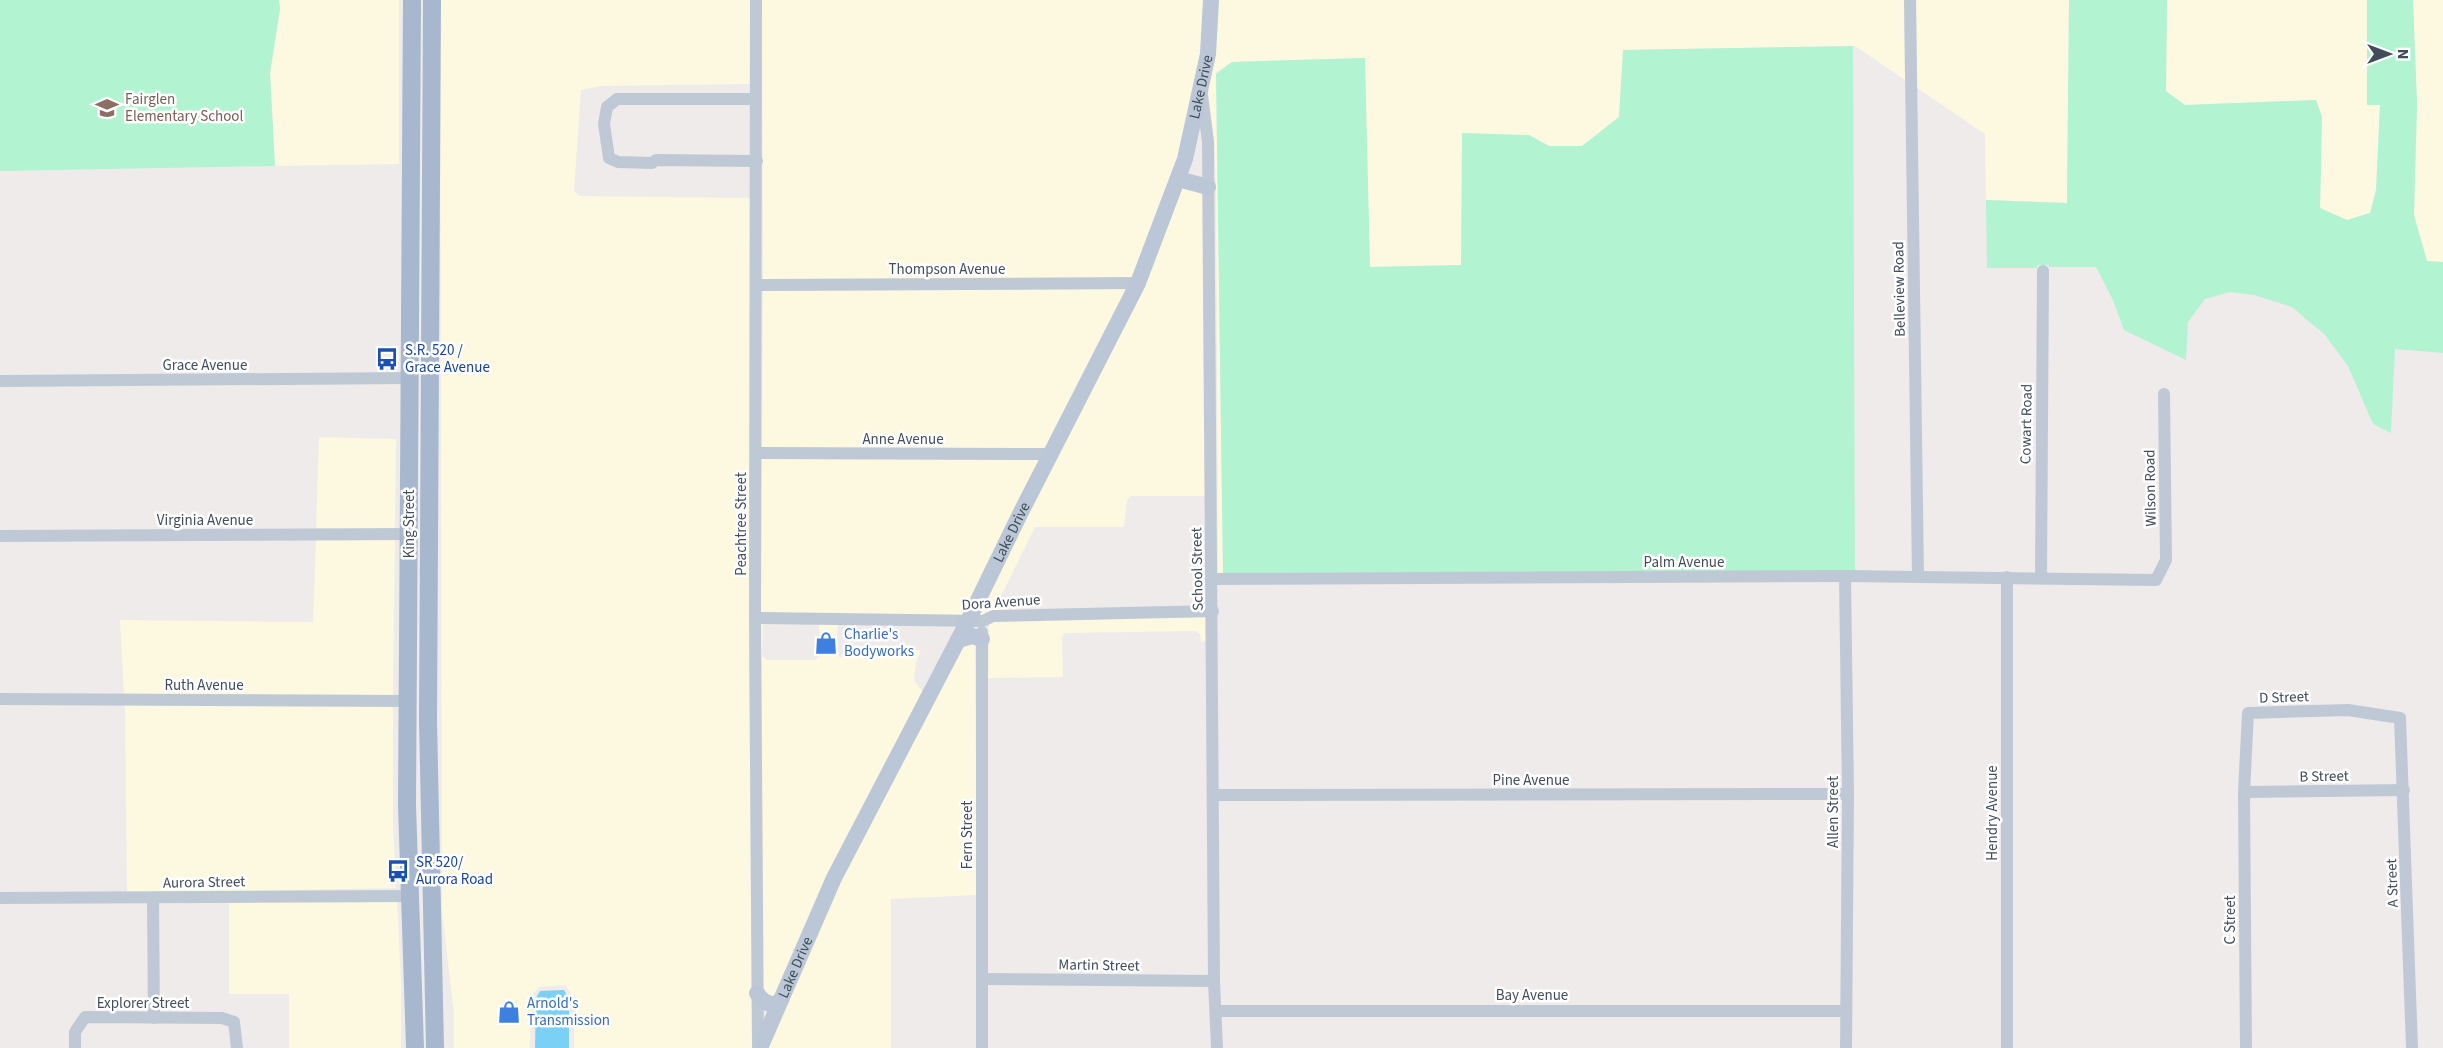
<svg xmlns="http://www.w3.org/2000/svg" width="2443" height="1048" viewBox="0 0 2443 1048" font-family="'Source Sans 3',sans-serif">
<rect width="100%" height="100%" fill="#efebeb"/>
<g fill="#fdf8e0">
<polygon points="279,0 399,0 399,164 275,166 270,73 280,9"/>
<polygon points="440,0 750,0 750,84 602,86 581,90 574,191 579,196 751,198 749,623 752,1048 574,1048 574,998 565,985 539,987 531,996 530,1048 454,1048 454,1014 442,912"/>
<polygon points="762,0 1205,0 1204,34 1179,157 1133,278 763,280"/>
<polygon points="1217,0 1904,0 1905,80 1855,46 1624,50 1619,117 1582,146 1549,146 1529,135 1462,265 1370,267 1364,58 1232,62 1216,73 1223,573 1218,573 1216,184 1214,141 1208,90"/>
<polygon points="1916,0 2069,0 2067,203 1986,200 1985,134 1917,88"/>
<polygon points="2167,0 2367,0 2367,105 2380,105 2376,190 2370,213 2347,220 2320,208 2322,117 2316,100 2185,105 2166,91"/>
<polygon points="2413,0 2443,0 2443,262 2427,262 2414,215 2417,104"/>
<polygon points="1181,185 1202,191 1205,496 1131,496 1127,500 1124,527 1035,527 996,606 1001,609 1068,609 978,615"/>
<polygon points="1128,289 1046,449 762,448 763,291"/>
<polygon points="319,437 396,439 395,529 316,529"/>
<polygon points="762,459 1041,460 964,615 761,613"/>
<polygon points="395,539 393,695 124,694 120,620 313,622 316,540"/>
<polygon points="1207,617 1207,641 1201,642 1200,634 1195,631 1065,633 1062,637 1063,677 988,678 989,624 995,621"/>
<polygon points="761,623 763,623 762,656 767,660 816,660 819,656 819,624 838,624 836,652 839,657 875,656 881,651 921,650 916,662 914,680 923,692 773,999 763,992"/>
<polygon points="975,643 977,895 891,899 891,1048 766,1048 839,880 963,644"/>
<polygon points="125,705 393,706 393,820 396,888 127,893"/>
<polygon points="397,899 401,983 401,1048 289,1048 289,994 229,994 229,902"/>
</g>
<g fill="#b2f3d1">
<polygon points="0,0 279,0 280,9 270,73 275,166 0,171"/>
<polygon points="2069,0 2167,0 2166,91 2185,105 2316,100 2322,117 2320,208 2347,220 2370,213 2376,190 2380,105 2367,105 2367,0 2413,0 2417,104 2414,215 2427,261 2443,262 2443,353 2395,349 2391,433 2373,424 2348,366 2325,335 2292,307 2254,295 2230,292 2205,299 2188,322 2186,360 2124,330 2112,298 2096,267 2049,267 2049,265 2037,265 2037,268 1987,268 1986,200 2067,203"/>
<polygon points="1853,46 1855,571 1223,573 1216,74 1232,62 1365,58 1370,267 1461,265 1462,133 1529,135 1549,146 1582,146 1619,117 1623,50"/>
</g>
<polygon fill="#7ad0f5" points="564,990 569,1000 569,1048 535,1048 536,998 540,991"/>
<g fill="none" stroke-linecap="round" stroke-linejoin="round">
<g stroke="#bfc9d5" stroke-width="12">
<polyline points="756,0 755,618 758,1047"/>
<polyline points="1910,0 1918,577"/>
<polyline points="1202,96 1208,142 1214,981 1217,1048"/>
<polyline points="756,99 617,99 607,107 604,124 609,158 618,162 652,163 656,160 757,161"/>
<polyline points="757,285 1138,283"/>
<polyline points="0,381 409,378"/>
<polyline points="756,453 1050,454"/>
<polyline points="0,536 410,534"/>
<polyline points="1845,576 1848,794 1846,1048"/>
<polyline points="2007,577 2007,1048"/>
<polyline points="2041,577 2043,271"/>
<polyline points="1212,579 1845,576 2156,580 2166,560 2164,394"/>
<polyline points="755,618 983,621 993,616 1213,611"/>
<polyline points="982,632 982,1048"/>
<polyline points="0,699 407,701"/>
<polyline points="2244,792 2404,790"/>
<polyline points="1214,795 1848,794"/>
<polyline points="0,898 408,896"/>
<polyline points="153,898 154,1018"/>
<polyline points="983,979 1214,981"/>
<polyline points="1217,1011 1846,1011"/>
<polyline points="75,1048 75,1032 85,1017 222,1018 234,1022 237,1048"/>
<polyline points="2246,1048 2244,792 2248,713 2348,710 2400,718 2412,1048"/>
</g>
<g stroke="#bbc6d7" stroke-width="16">
<polyline points="1178,179 1208,187"/>
<polyline points="958,640 972,636 982,639"/>
<path d="M 757,993 C 762,1001 766,1003 774,1005 L 781,1000"/>
<path id="s1" d="M 760,1048 L 834,878 L 968,621 L 1020,514 L 1138,283 L 1185,159 L 1208,54 L 1211,0"/>
</g>
<g stroke="#a7b7ce" stroke-width="18">
<polyline points="412,0 407,805 415,1048"/>
<polyline points="432,0 428,721 435,1048"/>
</g>
</g>
<defs>
<g id="school-bare" transform="scale(1.8)"><path d="M0-5L7-2L0 1L-7-2ZM-4 1L0 2.5L4 1V4Q0 6-4 4Z" fill="#8d6e63" stroke="#fff" stroke-width="2.5" paint-order="stroke"/></g>
<g id="bus-bare" transform="scale(1.8)"><path d="M-5-6H5V4H4V6H2V4H-2V6H-4V4H-5ZM-3.5-4V0h7V-4ZM-3.5 1.2v1.5H-2V1.2ZM2 1.2v1.5H3.5V1.2Z" fill="#1a4fb4" stroke="#fff" stroke-width="2.5" paint-order="stroke"/></g>
<g id="shop-bare" transform="scale(1.8)"><path d="M-5-2.5h2.3a2.7 3.5 0 0 1 5.4 0H5L5.5 6h-11ZM-1.5-2.5h3a1.5 2.3 0 0 0-3 0Z" fill="#3f7fe0" stroke="#fff" stroke-width="2.5" paint-order="stroke"/></g>
</defs>
<g fill-rule="evenodd">
<use href="#school-bare" x="107" y="108"/>
<use href="#bus-bare" x="387" y="359"/>
<use href="#shop-bare" x="826" y="643"/>
<use href="#bus-bare" x="398" y="871"/>
<use href="#shop-bare" x="509" y="1012"/>
</g>
<g text-anchor="middle" stroke-width="5" stroke-linejoin="round" paint-order="stroke">
<g font-size="15" fill="#424d5a" stroke="#fff">
<text dy="5" stroke="none"><textPath href="#s1" startOffset="1060">Lake Drive</textPath></text>
<text x="947" y="274">Thompson Avenue</text>
<text transform="translate(1899 289) rotate(-91)" y="5">Belleview Road</text>
<text x="205" y="370">Grace Avenue</text>
<text transform="translate(2026 424) rotate(-89)" y="5">Cowart Road</text>
<text x="903" y="444">Anne Avenue</text>
<text transform="translate(2150 488) rotate(-91)" y="5">Wilson Road</text>
<text x="205" y="525">Virginia Avenue</text>
<text transform="translate(409 524) rotate(-90)" y="5">King Street</text>
<text transform="translate(741 524) rotate(-90)" y="5">Peachtree Street</text>
<text dy="5" stroke="none"><textPath href="#s1" startOffset="574">Lake Drive</textPath></text>
<text x="1684" y="567">Palm Avenue</text>
<text transform="translate(1197 569) rotate(-91)" y="5">School Street</text>
<text transform="translate(1001 602) rotate(-4)" y="5">Dora Avenue</text>
<text x="204" y="690">Ruth Avenue</text>
<text transform="translate(2284 697) rotate(-2)" y="5">D Street</text>
<text transform="translate(2324 776) rotate(-1)" y="5">B Street</text>
<text x="1531" y="785">Pine Avenue</text>
<text transform="translate(1833 812) rotate(-90)" y="5">Allen Street</text>
<text transform="translate(1992 813) rotate(-90)" y="5">Hendry Avenue</text>
<text transform="translate(967 835) rotate(-90)" y="5">Fern Street</text>
<text transform="translate(204 882) rotate(-1)" y="5">Aurora Street</text>
<text transform="translate(2392 883) rotate(-92)" y="5">A Street</text>
<text transform="translate(2230 920) rotate(-90)" y="5">C Street</text>
<text transform="translate(1099 965) rotate(1)" y="5">Martin Street</text>
<text dy="5" stroke="none"><textPath href="#s1" startOffset="88">Lake Drive</textPath></text>
<text x="1532" y="1000">Bay Avenue</text>
<text x="143" y="1008">Explorer Street</text>
</g>
<g font-size="15" fill="#785e54" stroke="#fff" text-anchor="start">
<text x="125" y="104">Fairglen<tspan x="125" dy="17">Elementary School</tspan></text>
</g>
<g font-size="15" fill="#164399" stroke="#fff" text-anchor="start">
<text x="405" y="355">S.R. 520 /<tspan x="405" dy="17">Grace Avenue</tspan></text>
<text x="416" y="867">SR 520/<tspan x="416" dy="17">Aurora Road</tspan></text>
</g>
<g font-size="15" fill="#366cbe" stroke="#fff" text-anchor="start">
<text x="844" y="639">Charlie's<tspan x="844" dy="17">Bodyworks</tspan></text>
<text x="527" y="1008">Arnold's<tspan x="527" dy="17">Transmission</tspan></text>
</g>
</g>
<g transform="translate(2389 54) rotate(90)" stroke="#ffffff" stroke-width="4.5" paint-order="stroke">
<path d="M0-4.5L10 22L0 15L-10 22Z" fill="#424d5a"/>
<text y="-9" font-size="16" font-weight="bold" text-anchor="middle" fill="#424d5a">N</text>
</g>
</svg>
